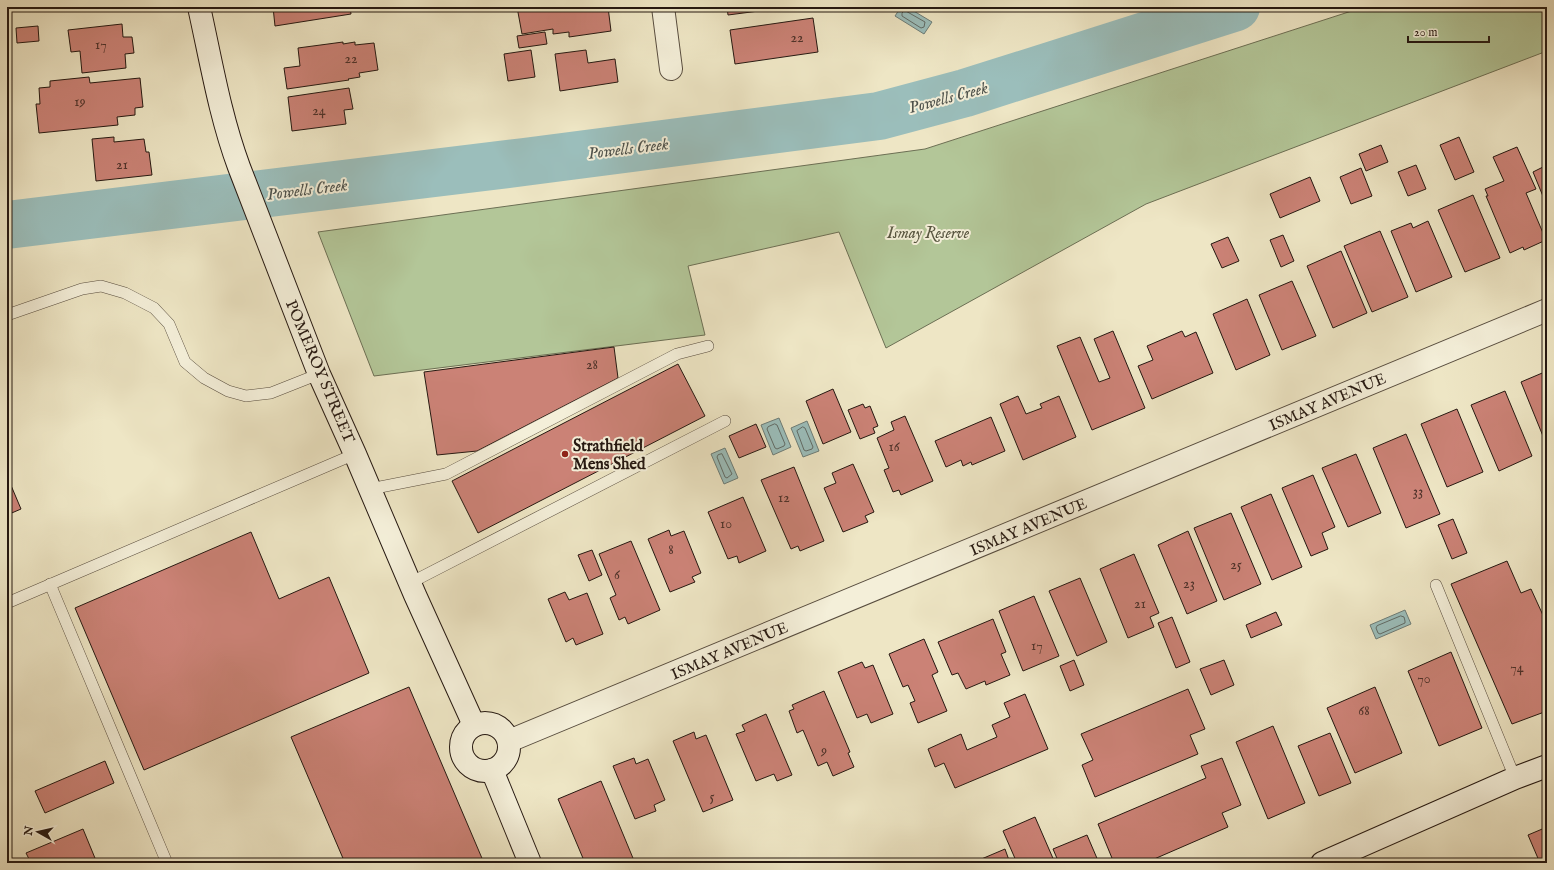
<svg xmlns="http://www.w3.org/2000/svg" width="1554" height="870" viewBox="0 0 1554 870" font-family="'IM FELL English',serif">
<rect width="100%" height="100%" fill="#eee6c5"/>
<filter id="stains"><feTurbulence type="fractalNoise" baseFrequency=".005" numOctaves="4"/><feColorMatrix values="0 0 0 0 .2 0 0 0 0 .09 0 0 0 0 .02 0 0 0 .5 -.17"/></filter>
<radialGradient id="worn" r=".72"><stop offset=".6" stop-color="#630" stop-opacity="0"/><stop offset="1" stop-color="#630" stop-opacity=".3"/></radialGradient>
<polygon fill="#b3c698" stroke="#6c6f54" points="1364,7 1547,7 1547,51 1146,204 886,348 839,232 688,266 705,335 374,376 318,232 925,149"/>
<g fill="#9bbebb" stroke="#6c7c77">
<polygon points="901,7 907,7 932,22 924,34 895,16"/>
<polygon points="779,418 791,447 773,455 761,425"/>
<polygon points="807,421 819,451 803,457 791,428"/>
<polygon points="725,448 738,478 724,484 711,454"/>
<polygon points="1405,610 1411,624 1376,639 1370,625"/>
</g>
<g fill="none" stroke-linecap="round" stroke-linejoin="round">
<g stroke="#606b66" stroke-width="1">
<polygon points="904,10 925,22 924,27 921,28 902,16 902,14"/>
<polygon points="775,424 777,425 785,444 784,446 777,449 775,448 767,429 768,427"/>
<polygon points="803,427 805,428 813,447 812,449 806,451 804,450 797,431"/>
<polygon points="722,454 732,474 727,478 725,477 717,457 718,455"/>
<polygon points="1401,616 1404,617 1405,621 1405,623 1380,634 1378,633 1376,628 1377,626"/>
</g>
<polyline stroke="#9bbebb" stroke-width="48" points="7,225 524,162 879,116 965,93 1236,7"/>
</g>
<g fill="#cb8276" stroke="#251811">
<polygon points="273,7 350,7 351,14 275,26"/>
<polygon points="517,7 608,7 611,31 569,37 569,32 553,34 553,29 522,34"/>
<polygon points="727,7 774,7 774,9 728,15"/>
<polygon points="813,18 818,52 735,64 730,30"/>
<polygon points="122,24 123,37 132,37 134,53 125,54 126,68 82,73 80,51 71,52 68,30"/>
<polygon points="38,26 39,41 17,43 16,28"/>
<polygon points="545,32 547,44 519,48 517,36"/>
<polygon points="343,42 343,44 355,42 355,45 374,43 378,70 359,73 360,77 348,79 349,80 287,89 284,68 300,66 298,48"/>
<polygon points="531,50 535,77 508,81 504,54"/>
<polygon points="586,50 588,63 615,59 618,82 560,91 555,54"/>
<polygon points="89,77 90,83 140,78 143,107 135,108 135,115 117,117 118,125 39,133 36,104 40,104 39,88 50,87 50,81"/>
<polygon points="349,88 353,109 344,110 346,124 292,131 288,97"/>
<polygon points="114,137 114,142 144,139 146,152 149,152 152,175 96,181 92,139"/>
<polygon points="1459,137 1474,172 1455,180 1440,145"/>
<polygon points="1381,145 1388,162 1366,171 1359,154"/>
<polygon points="1517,147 1536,189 1526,193 1546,240 1524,250 1523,247 1510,253 1486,196 1488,196 1485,189 1504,181 1493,157"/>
<polygon points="1416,165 1426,189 1408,196 1398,172"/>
<polygon points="1547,165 1547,206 1533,172"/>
<polygon points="1361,168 1372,196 1351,204 1340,177"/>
<polygon points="1310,177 1320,201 1280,218 1270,194"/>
<polygon points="1473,195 1500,258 1465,272 1438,210"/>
<polygon points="1428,221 1452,277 1416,292 1391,231 1411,223 1413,228"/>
<polygon points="1380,231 1408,297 1372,312 1344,246"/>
<polygon points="1283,235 1294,261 1281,267 1270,240"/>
<polygon points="1228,237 1239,261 1222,268 1211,244"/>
<polygon points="1341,251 1367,313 1333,328 1307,266"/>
<polygon points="1292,281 1316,336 1282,350 1259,295"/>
<polygon points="1247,299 1270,355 1236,370 1213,314"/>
<polygon points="1113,331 1145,408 1092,430 1057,346 1080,337 1099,382 1110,378 1094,339"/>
<polygon points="1182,331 1185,337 1196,332 1213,373 1152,399 1138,366 1153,360 1147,346"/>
<polygon points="614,347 618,378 477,451 437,455 424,372"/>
<polygon points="678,364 705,416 478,533 452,481"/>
<polygon points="1547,371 1547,446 1521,382"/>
<polygon points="833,389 851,432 823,444 806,401"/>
<polygon points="1505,391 1532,456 1499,471 1471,405"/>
<polygon points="1018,396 1026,414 1042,408 1040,404 1059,396 1076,437 1023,460 1000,404"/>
<polygon points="863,404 865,408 870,406 878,426 873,428 875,433 860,439 848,410"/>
<polygon points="1457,409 1483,472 1447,487 1421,424"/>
<polygon points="905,416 933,481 901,495 899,490 893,492 884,470 889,468 877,438 894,430 891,422"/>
<polygon points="991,417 1005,451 972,465 971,462 963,466 961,460 946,467 935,441"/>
<polygon points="756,424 766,447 739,458 729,436"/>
<polygon points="1406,434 1440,514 1406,528 1373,448"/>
<polygon points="1356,454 1381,513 1348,527 1322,468"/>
<polygon points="853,464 874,512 865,516 868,522 843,532 824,488 836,483 832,473"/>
<polygon points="794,467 824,541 800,551 798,546 791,549 761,480"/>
<polygon points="1313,475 1335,527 1322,533 1328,549 1311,556 1282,488"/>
<polygon points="7,476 21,509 7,515"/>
<polygon points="1271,494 1302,567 1272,580 1241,507"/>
<polygon points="743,497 766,551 739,563 737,556 728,559 708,512"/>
<polygon points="1231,513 1261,584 1224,600 1194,528"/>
<polygon points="1453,519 1467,553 1452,559 1438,525"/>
<polygon points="669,530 671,536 684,531 701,573 692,577 695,582 670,592 648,539"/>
<polygon points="1188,531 1217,601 1187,614 1158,545"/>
<polygon points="251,532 279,599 329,577 369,673 144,770 75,608"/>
<polygon points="631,541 660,610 628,624 625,617 619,620 610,598 616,595 599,554"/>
<polygon points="592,550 602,575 589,581 578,555"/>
<polygon points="1134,554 1159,613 1150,617 1154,627 1128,638 1100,569"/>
<polygon points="1507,561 1521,593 1531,589 1547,624 1547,711 1512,724 1451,584"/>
<polygon points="1080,578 1107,642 1077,656 1049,591"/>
<polygon points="565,592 569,600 587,593 603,634 576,645 573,638 566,642 548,599"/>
<polygon points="1034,596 1059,656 1023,671 999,611"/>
<polygon points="1276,612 1282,625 1251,638 1246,625"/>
<polygon points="1172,617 1190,662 1176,668 1158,623"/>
<polygon points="993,619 1006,652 1001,654 1010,675 986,685 985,681 966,689 958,673 952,675 938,642"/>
<polygon points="924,639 938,672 932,675 947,711 918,723 910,703 915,701 908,685 903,687 889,654"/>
<polygon points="1451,652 1482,728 1439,746 1408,671"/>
<polygon points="1074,660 1084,685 1070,691 1060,666"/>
<polygon points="1224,660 1234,685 1211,695 1200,669"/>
<polygon points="862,662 865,668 873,665 893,714 871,723 867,714 857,718 838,672"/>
<polygon points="409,687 484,863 345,863 291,737"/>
<polygon points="1375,687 1402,753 1355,773 1327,708"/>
<polygon points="1188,689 1205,729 1190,735 1198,754 1095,797 1082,765 1093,760 1081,734"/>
<polygon points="824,691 850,752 848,753 854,767 833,776 827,762 818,766 803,730 797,733 789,711 794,709 792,705"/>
<polygon points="1025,694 1048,749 955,788 944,763 935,767 928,749 961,734 967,750 997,737 992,725 1010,717 1004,703"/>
<polygon points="766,714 792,775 777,781 774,774 756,781 736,734 745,731 742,725"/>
<polygon points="1273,726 1305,803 1268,819 1236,742"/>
<polygon points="694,732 696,739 706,735 733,800 703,812 673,741"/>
<polygon points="1330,733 1351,783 1319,796 1298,746"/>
<polygon points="634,758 636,764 648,759 665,800 654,805 656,811 635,819 613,766"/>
<polygon points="1222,758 1241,805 1222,813 1228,827 1145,863 1114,863 1098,824 1206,778 1201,766"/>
<polygon points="105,761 114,783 45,813 35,791"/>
<polygon points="601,781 635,863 585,863 558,799"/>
<polygon points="1035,817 1055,863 1017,863 1003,831"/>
<polygon points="1547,827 1547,863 1540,863 1528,835"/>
<polygon points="83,829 97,863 31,863 26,853"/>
<polygon points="1087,835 1099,863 1059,863 1053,849"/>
<polygon points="1005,849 1010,863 972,863"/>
</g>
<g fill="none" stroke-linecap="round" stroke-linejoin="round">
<g stroke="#574c3e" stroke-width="12">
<g id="lane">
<polyline points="7,315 82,289 101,286 125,293 154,308 169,324 185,362 204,378 228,391 246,396 271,393 319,374"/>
<polyline points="370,489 446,474 677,354 708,346"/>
<polyline points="410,583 725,421"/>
<polyline points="50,584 167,863"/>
<polyline points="1436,585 1515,778"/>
<polyline points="7,603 355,454"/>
</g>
</g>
<g stroke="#574c3e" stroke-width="24">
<g id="street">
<polyline points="663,7 671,69"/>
<polyline points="509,741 1547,310"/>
</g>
</g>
<g stroke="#251811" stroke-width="24">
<g id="secondary">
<path d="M 199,7 C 211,61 220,116 239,167 L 319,374 L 355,454 L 415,595 L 474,725"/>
<circle cx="485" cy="747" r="24"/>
<polyline points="492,770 530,863"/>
<polyline points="1322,863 1515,778 1547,766"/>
</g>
</g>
<use href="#lane" stroke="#f4efd9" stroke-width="11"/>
<use href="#street" stroke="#f4efd9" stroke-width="22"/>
<use href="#secondary" stroke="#f4efd9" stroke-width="22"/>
</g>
<circle fill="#8f2418" stroke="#f4efd9" stroke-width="1.5" cx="565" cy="454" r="4"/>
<g text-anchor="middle" stroke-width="4" stroke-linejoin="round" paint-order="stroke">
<g font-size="14" fill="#4e322a">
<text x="797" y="42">22</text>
<text x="101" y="49">17</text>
<text x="351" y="63">22</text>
<text x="80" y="106">19</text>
<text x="319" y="115">24</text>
<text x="122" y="169">21</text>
<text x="592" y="369">28</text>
<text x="894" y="451">16</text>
<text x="1418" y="496">33</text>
<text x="784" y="502">12</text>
<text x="726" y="528">10</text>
<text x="671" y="554">8</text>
<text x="1236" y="569">25</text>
<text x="617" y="579">6</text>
<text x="1189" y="588">23</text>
<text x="1140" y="608">21</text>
<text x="1037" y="650">17</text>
<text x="1517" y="672">74</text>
<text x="1424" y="683">70</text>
<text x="1364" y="715">68</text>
<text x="824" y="755">9</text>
<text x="712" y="801">5</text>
</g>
<g font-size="16" font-style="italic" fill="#575540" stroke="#f4efd9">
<text x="928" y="238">Ismay Reserve</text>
</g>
<g font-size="16" fill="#251811" stroke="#f4efd9">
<text transform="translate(321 371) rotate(67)" y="6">POMEROY STREET</text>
<text transform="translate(1327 401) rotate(-23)" y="6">ISMAY AVENUE</text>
<text transform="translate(1028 526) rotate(-23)" y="6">ISMAY AVENUE</text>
<text transform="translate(729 650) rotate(-23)" y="6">ISMAY AVENUE</text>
</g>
<g font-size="16" font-weight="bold" fill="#251811" stroke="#f4efd9" text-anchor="start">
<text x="573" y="451">Strathfield<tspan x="573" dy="18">Mens Shed</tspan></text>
</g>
<g font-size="17" font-style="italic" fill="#4e524c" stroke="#f4efd9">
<text transform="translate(948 97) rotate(-15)" y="6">Powells Creek</text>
<text transform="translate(628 148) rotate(-7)" y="6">Powells Creek</text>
<text transform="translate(307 189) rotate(-7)" y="6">Powells Creek</text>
</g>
</g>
<rect width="1554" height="870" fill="none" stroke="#eee6c5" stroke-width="24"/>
<rect x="8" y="8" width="1538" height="854" fill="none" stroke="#251811" stroke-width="2"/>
<rect x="12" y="12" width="1530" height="846" fill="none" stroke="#251811"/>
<g transform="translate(38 832) rotate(278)" stroke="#f4efd9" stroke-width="3" paint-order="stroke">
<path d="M0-3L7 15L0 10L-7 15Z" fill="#251811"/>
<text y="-6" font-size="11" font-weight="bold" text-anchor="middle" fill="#251811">N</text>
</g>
<path d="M1408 36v6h81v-6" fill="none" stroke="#251811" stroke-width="2"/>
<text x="1414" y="36" font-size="12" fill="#251811" stroke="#f4efd9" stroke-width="3" paint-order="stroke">20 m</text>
<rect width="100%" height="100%" filter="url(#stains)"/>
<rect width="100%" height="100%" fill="url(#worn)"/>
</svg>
